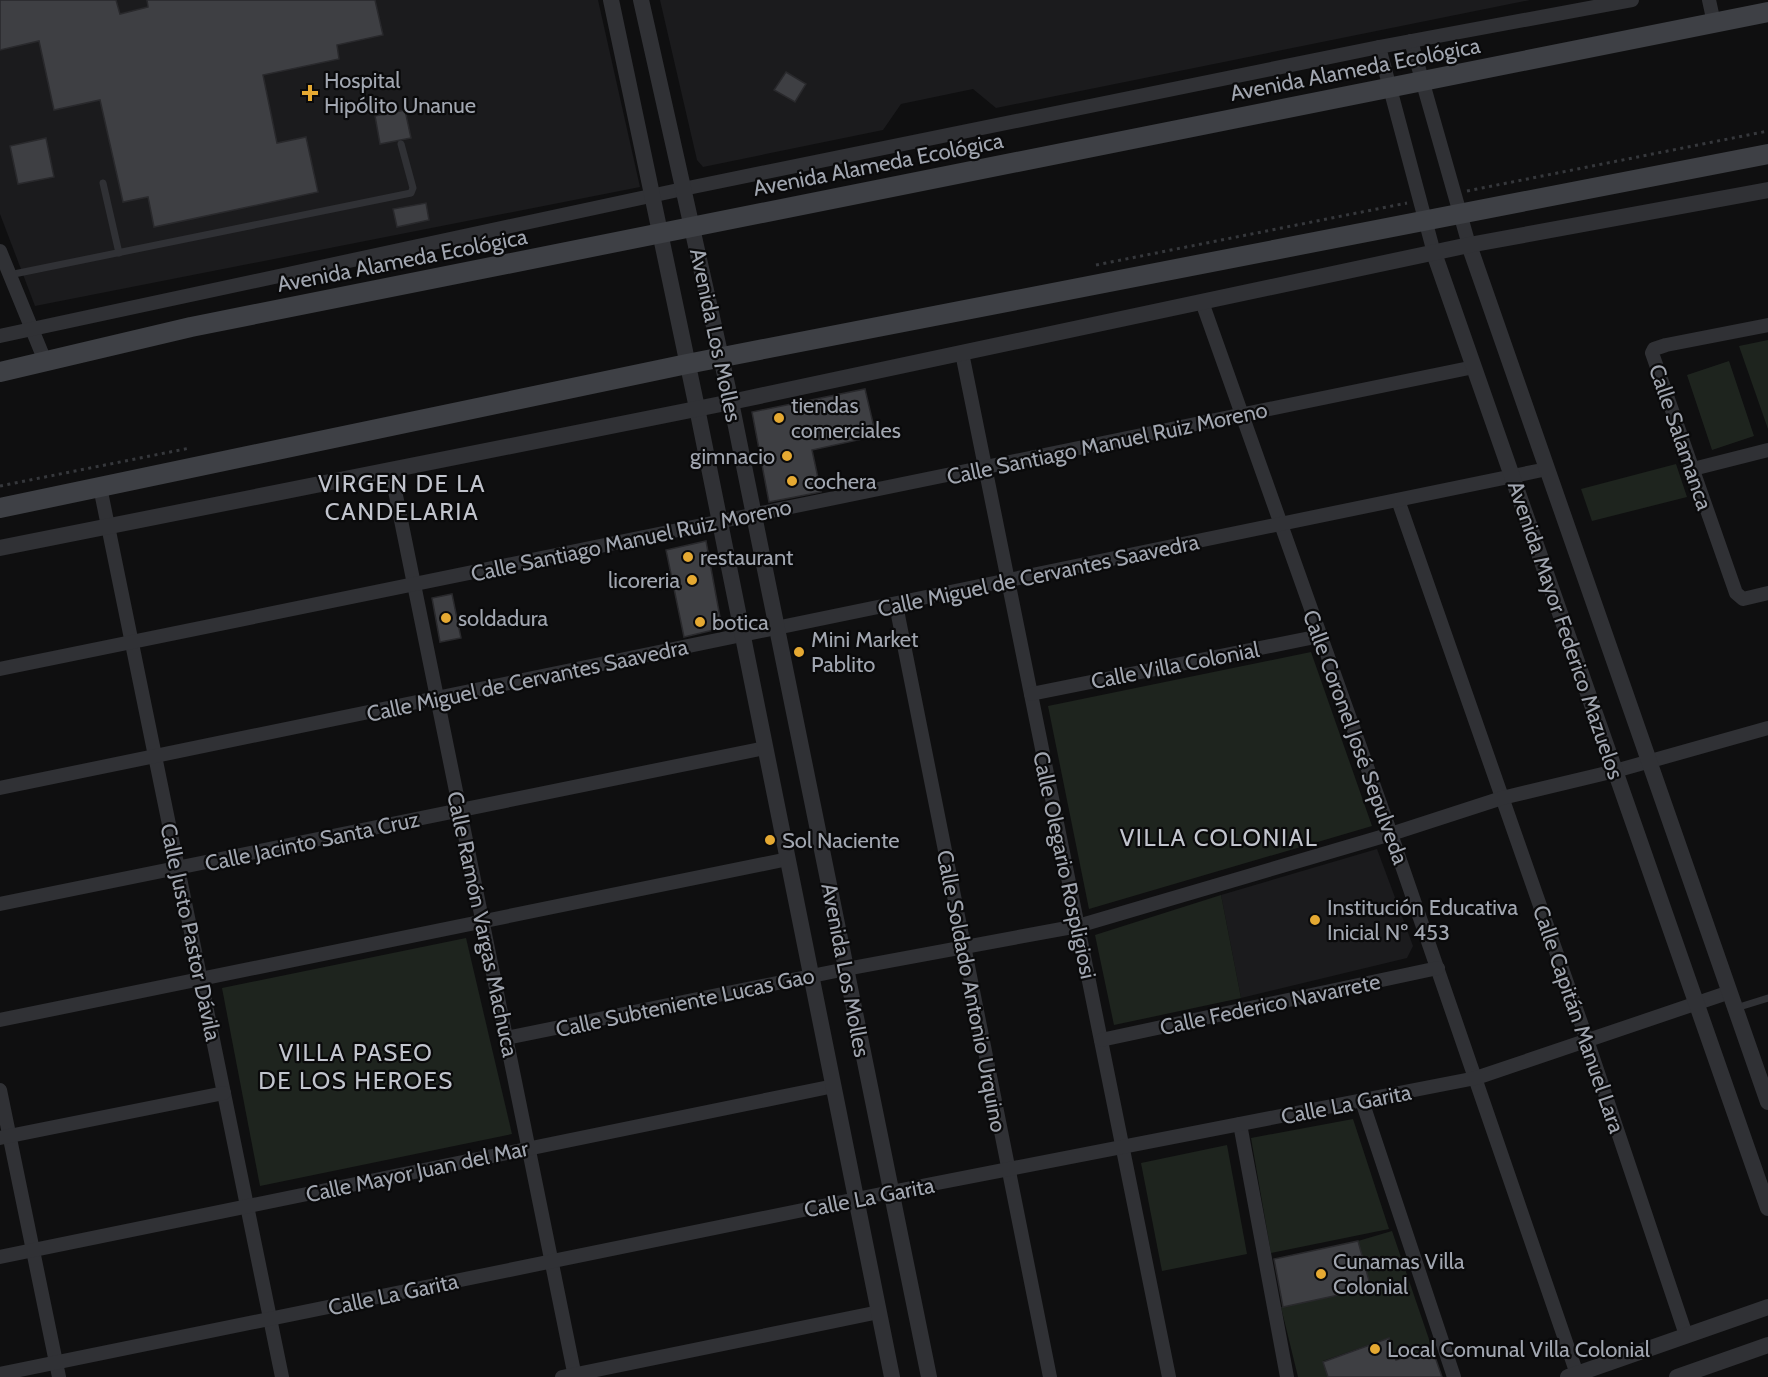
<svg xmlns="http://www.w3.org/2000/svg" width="1768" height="1377" viewBox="0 0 1768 1377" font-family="Cabin,sans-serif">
<rect width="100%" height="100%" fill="#0f0f10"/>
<g fill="#1b1b1d">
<polygon points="0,0 598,0 640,187 35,306 0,214"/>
<polygon points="660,0 1530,0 996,108 973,89 901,104 883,130 703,167 697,160"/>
<polygon points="1377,849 1413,946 1407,958 1241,998 1221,895"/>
</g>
<g fill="#1e241e">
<polygon points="1768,340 1768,429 1739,346"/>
<polygon points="1729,361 1754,436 1712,450 1687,375"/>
<polygon points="1676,464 1687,497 1592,521 1581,489"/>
<polygon points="1311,652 1372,826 1089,909 1048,706"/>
<polygon points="1221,895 1241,998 1114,1025 1095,935"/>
<polygon points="466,938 512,1134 260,1186 222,988"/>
<polygon points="1353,1119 1389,1229 1271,1253 1251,1138"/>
<polygon points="1227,1145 1247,1254 1162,1271 1141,1163"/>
<polygon points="1392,1231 1432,1348 1396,1360 1388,1338 1323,1361 1328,1377 1298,1377 1281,1307 1369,1289 1358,1241"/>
</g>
<g fill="#3e3f43" stroke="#29292c" stroke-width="1.5">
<polygon points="0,0 116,0 120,14 148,7 147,0 375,0 383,35 337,45 339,59 263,75 277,143 306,137 318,192 154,227 148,197 123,202 100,100 54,110 39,41 0,50"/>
<polygon points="786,72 806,84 795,102 774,90"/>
<polygon points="405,110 411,138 380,144 375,116"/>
<polygon points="46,138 54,177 18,184 10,146"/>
<polygon points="426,203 429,220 397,227 393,209"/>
<polygon points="865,389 876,436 812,450 821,492 769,502 752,412"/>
<polygon points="706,541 722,628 684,637 666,550"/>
<polygon points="452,594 461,638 440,642 432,598"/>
<polygon points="1358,1241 1371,1288 1283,1307 1274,1259"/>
<polygon points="1389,1338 1396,1360 1432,1348 1442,1377 1328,1377 1323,1362"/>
</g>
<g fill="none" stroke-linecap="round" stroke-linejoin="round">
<g stroke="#36383c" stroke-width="3" stroke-dasharray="3 4.5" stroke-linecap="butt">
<polyline points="1467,191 1768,131"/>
<polyline points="1096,265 1407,203"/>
<polyline points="0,486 190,448"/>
</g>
<g stroke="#303135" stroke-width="7">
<polyline points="103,183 119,253"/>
<polyline points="9,275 411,193 413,188 401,144"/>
<polyline points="1736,1008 1768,998"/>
</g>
<g stroke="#303135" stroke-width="14">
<polyline points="1709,0 1714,23"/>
<polyline points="1411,41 1469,245"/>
<polyline points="1379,47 1434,253"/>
<polyline points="0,251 45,361"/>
<polyline points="1202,302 1391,834 1578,1377"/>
<polyline points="1768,325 1666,345 1654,349 1652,353 1736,593 1743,599 1768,593"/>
<polyline points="0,336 683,189 1379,47 1632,0"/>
<polyline points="962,353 1169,1377"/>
<polyline points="1693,469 1768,450"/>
<polyline points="391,471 575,1377"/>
<polyline points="100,487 282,1377"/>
<polyline points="1398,500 1587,1040 1686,1335"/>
<polyline points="896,605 1050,1377"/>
<polyline points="0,669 1474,367"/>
<polyline points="1031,694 1320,636"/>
<polyline points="0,788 1547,469"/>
<polyline points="0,904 765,748"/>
<polyline points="0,1020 788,859"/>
<polyline points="506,1038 846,969 1078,926 1391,834 1502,798 1615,771 1768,728"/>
<polyline points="1101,1040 1438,968"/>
<polyline points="0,1090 59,1377"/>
<polyline points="1362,1101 1454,1377"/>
<polyline points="1240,1124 1287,1377"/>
<polyline points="0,1138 224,1093"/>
<polyline points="0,1257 834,1086"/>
<polyline points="0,1374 891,1192 1476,1078 1730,992"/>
<polyline points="562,1377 879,1312"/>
</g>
<g stroke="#303135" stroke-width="16">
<polyline points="611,0 697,408 892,1377"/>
<polyline points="641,0 731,402 929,1377"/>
<polyline points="1469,245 1768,1102"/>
<polyline points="1434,253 1768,1208"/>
<polyline points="0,548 731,402 1469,245 1768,190"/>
<polyline points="1568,1377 1768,1307"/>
<polyline points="1677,1377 1768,1345"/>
</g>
<g stroke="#3e4045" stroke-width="20">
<polyline points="0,372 191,327 1768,12"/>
<polyline points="0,508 687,364 1768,154"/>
</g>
</g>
<g fill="#e5a932" stroke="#0a0a0b" stroke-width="2">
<path d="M307 84h6v6h6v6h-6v6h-6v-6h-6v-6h6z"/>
<circle cx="779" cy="418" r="6"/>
<circle cx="787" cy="456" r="6"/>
<circle cx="792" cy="481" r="6"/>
<circle cx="688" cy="557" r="6"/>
<circle cx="692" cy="580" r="6"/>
<circle cx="446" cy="618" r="6"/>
<circle cx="700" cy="622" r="6"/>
<circle cx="799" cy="652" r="6"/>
<circle cx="770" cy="840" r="6"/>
<circle cx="1315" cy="920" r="6"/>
<circle cx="1321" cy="1274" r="6"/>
<circle cx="1375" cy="1349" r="6"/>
</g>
<g text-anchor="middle" stroke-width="4.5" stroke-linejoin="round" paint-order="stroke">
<g font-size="22" fill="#a1a6b0" stroke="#0a0a0b">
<text transform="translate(1355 69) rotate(-11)" y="8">Avenida Alameda Ecológica</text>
<text transform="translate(878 164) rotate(-11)" y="8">Avenida Alameda Ecológica</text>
<text transform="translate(402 260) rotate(-11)" y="8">Avenida Alameda Ecológica</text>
<text transform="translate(716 335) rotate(78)" y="8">Avenida Los Molles</text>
<text transform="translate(1681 437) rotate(71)" y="8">Calle Salamanca</text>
<text transform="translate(1107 443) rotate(-12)" y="8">Calle Santiago Manuel Ruiz Moreno</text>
<text transform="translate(631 540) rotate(-12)" y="8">Calle Santiago Manuel Ruiz Moreno</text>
<text transform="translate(1038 575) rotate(-12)" y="8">Calle Miguel de Cervantes Saavedra</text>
<text transform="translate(1566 630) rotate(71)" y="8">Avenida Mayor Federico Mazuelos</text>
<text transform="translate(1175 665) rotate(-11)" y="8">Calle Villa Colonial</text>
<text transform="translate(527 680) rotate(-12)" y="8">Calle Miguel de Cervantes Saavedra</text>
<text transform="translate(1356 737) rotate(70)" y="8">Calle Coronel José Sepulveda</text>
<text transform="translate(312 841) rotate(-12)" y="8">Calle Jacinto Santa Cruz</text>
<text transform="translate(1065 865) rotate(78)" y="8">Calle Olegario Rospligiosi</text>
<text transform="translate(483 924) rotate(78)" y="8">Calle Ramón Vargas Machuca</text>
<text transform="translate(191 932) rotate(78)" y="8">Calle Justo Pastor Dávila</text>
<text transform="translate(846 970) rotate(79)" y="8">Avenida Los Molles</text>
<text transform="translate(972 991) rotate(79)" y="8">Calle Soldado Antonio Urquino</text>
<text transform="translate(685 1002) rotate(-12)" y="8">Calle Subteniente Lucas Gao</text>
<text transform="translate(1270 1004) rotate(-12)" y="8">Calle Federico Navarrete</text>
<text transform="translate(1579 1019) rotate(71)" y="8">Calle Capitán Manuel Lara</text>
<text transform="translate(1346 1104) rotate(-11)" y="8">Calle La Garita</text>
<text transform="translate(417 1171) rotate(-12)" y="8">Calle Mayor Juan del Mar</text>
<text transform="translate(869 1197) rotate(-11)" y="8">Calle La Garita</text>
<text transform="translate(393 1294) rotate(-12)" y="8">Calle La Garita</text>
</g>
<g font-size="22" fill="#a1a6b0" stroke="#0a0a0b" text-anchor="start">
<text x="324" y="88">Hospital<tspan x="324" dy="25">Hipólito Unanue</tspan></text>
<text x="791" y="413">tiendas<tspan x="791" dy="25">comerciales</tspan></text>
<text x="775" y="464" text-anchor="end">gimnacio</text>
<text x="804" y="489">cochera</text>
<text x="700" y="565">restaurant</text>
<text x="680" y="588" text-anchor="end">licoreria</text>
<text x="458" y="626">soldadura</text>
<text x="712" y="630">botica</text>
<text x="811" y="647">Mini Market<tspan x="811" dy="25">Pablito</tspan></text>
<text x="782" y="848">Sol Naciente</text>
<text x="1327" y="915">Institución Educativa<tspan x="1327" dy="25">Inicial Nº 453</tspan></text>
<text x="1333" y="1269">Cunamas Villa<tspan x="1333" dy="25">Colonial</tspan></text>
<text x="1387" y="1357">Local Comunal Villa Colonial</text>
</g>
<g font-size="24" letter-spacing="1.5" fill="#c1c4cd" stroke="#0a0a0b">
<text x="402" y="492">VIRGEN DE LA<tspan x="402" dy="28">CANDELARIA</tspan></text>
<text x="1219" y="846">VILLA COLONIAL</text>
<text x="356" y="1061">VILLA PASEO<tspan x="356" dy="28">DE LOS HEROES</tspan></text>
</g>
</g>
</svg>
